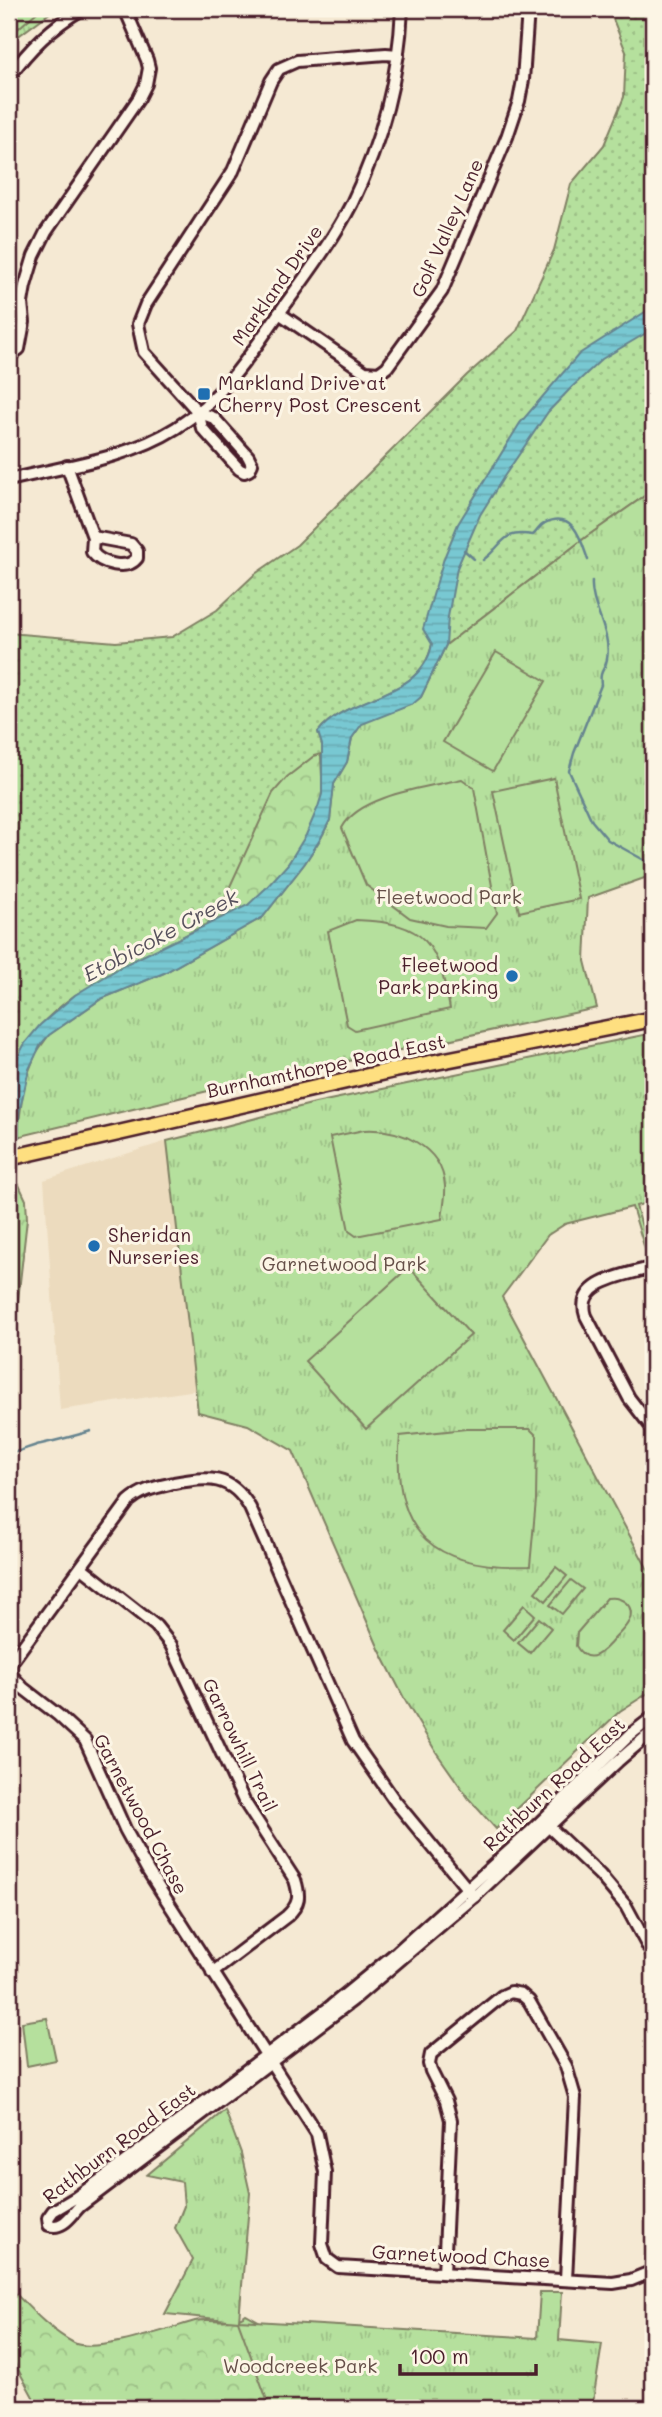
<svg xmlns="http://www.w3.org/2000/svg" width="662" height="2417" viewBox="0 0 662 2417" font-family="Mali,sans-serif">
<defs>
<pattern id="grass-dots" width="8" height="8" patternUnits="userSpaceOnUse" patternTransform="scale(1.75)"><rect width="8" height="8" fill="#b5e09d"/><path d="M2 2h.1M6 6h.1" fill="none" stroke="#9dc087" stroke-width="1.8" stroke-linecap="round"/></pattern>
<pattern id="forest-crowns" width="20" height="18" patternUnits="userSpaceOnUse" patternTransform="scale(1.75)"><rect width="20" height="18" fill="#b5e09d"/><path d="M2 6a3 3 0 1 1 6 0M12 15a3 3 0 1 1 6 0" fill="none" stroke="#9dc087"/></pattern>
<pattern id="park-tufts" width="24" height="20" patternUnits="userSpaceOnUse" patternTransform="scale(1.75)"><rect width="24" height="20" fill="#b5e09d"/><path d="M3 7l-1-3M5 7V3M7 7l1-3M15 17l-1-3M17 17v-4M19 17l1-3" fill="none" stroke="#9dc087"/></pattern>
<pattern id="water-rules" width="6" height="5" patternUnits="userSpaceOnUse" patternTransform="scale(1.75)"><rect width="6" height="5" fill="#78c8d2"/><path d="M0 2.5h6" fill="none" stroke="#69abb4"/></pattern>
</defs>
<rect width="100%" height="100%" fill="#f5e9d3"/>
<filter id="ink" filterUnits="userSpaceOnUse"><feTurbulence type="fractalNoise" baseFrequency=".0143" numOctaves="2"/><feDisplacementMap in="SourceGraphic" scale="14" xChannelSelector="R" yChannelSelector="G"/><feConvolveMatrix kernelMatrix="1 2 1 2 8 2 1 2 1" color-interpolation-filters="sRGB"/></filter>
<g filter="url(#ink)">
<polygon fill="#ecdbbe" points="167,1141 197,1390 60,1410 44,1180"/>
<path fill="url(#grass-dots)" stroke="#808064" stroke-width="2" d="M 609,9 L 653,9 L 653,490 L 586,537 L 446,645 L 432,644 C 421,701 348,693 318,732 L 322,745 L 322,794 L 288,864 L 266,888 L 248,905 L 195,930 L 75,995 C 41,1020 28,1037 9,1074 L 9,633 L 116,642 L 172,637 L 217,610 L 255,574 L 297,545 L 467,375 L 517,331 L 554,250 L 571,184 L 604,145 L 624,97 L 626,52 Z"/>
<g fill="url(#forest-crowns)" stroke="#808064" stroke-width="2">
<path d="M 321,754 C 321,767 323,780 322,793 C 318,827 276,888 247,906 C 240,910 230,914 222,917 L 226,895 L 273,793 L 287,777 L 314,756 Z"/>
<polygon points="19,1185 26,1200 27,1219 16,1318 9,1353 10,1191"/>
<path d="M 9,2287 C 28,2306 49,2330 74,2343 C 96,2354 170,2328 195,2321 C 212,2317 231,2326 246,2314 L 271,2328 L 589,2408 L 39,2408 L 9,2353 Z"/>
</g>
<g fill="url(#park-tufts)" stroke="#808064" stroke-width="2">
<polygon points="9,9 55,9 9,43"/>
<polygon points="653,490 653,734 651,760 653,768 653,875 588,898 585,961 597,1008 208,1091 17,1137 24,1084 36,1053 49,1035 101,999 164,973 263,917 305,863 321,838 330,820 334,784 347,762 352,738 362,723 412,704 421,697 446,645 586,537"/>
<polygon points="653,1033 653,1201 636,1206 652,1261 649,1262 632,1207 565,1224 548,1235 502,1297 653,1579 653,1690 620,1711 496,1829 469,1799 436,1752 406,1702 379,1649 293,1451 248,1425 198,1412 167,1141 315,1103"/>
<polygon points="225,2110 241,2153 250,2193 239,2320 537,2338 540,2292 562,2292 559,2340 602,2344 592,2408 270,2408 238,2321 165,2314 193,2260 175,2228 184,2206 182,2182 147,2175"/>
</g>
<g fill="#b5e09d" stroke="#808064" stroke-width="2">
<polygon points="19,9 35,9 37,12 13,33 9,28 9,17"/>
<polygon points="496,652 546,681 493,771 443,742"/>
<polygon points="554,778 579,899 519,912 493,791"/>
<path d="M 462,779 L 474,788 L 497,913 L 486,928 L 446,926 L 410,918 L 366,885 L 342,828 C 359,795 428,787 462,779 Z"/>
<path d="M 356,920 C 427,922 438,944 450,1009 L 355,1030 L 347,1025 L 328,931 Z"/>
<path d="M 364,1130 C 399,1128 442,1146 445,1186 C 446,1197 443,1208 442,1219 L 356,1236 L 349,1231 L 330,1137 Z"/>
<polygon points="409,1267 471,1335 366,1429 305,1361"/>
<path d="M 466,1429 L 530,1429 L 537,1436 L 536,1500 L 530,1566 C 436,1570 390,1535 400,1436 Z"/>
<polygon points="556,1567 567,1576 546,1601 535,1592"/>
<polygon points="571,1580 583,1589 562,1614 550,1605"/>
<path d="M 607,1598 C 621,1596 636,1605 629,1621 C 626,1627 620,1633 615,1638 C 604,1651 589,1668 576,1646 L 577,1633 Z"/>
<polygon points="524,1605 535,1615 514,1640 503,1630"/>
<polygon points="539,1618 551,1628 530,1653 518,1643"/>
<polygon points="47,2018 56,2060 27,2066 22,2022"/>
</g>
<path fill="url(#water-rules)" stroke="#66848f" stroke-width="2" d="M 653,307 L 653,329 L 602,359 L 571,388 L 548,412 L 505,475 L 480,515 L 457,568 L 448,617 L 446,645 L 421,697 L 413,704 L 362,724 L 352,738 L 347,762 L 334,784 L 330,820 L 321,838 L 305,863 L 263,917 L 164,973 L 101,999 L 49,1035 L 41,1044 L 29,1069 L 19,1113 L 18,1170 L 10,1191 L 9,1236 L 9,1074 L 25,1043 L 40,1025 L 75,995 L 124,965 L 248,905 L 266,888 L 288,864 L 306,835 L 318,807 L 322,794 L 322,745 L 318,732 C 348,693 422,700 432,644 L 423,629 L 444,558 L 458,524 L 520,423 L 579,354 Z"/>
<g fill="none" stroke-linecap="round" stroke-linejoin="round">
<g stroke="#66848f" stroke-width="2.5">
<polyline points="464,550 474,559"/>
<path d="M 483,560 C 505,544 500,530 533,535 C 538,531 539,526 545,523 C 574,509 581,540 588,560"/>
<path d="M 592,581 C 590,606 612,632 607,659 C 605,672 599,668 601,685 L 574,753 L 569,771 L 592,821 L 608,840 L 653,865"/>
<path d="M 9,1453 C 21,1452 30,1446 41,1444 C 59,1440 74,1436 91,1431"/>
</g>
<g stroke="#4a1f2b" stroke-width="16">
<g id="minor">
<path d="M 9,77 C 28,50 53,26 82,9"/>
<polyline points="279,313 365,372 379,373 387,367 442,291 507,137 519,101 523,80 528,9"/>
<polyline points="9,356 19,349 24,322 22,303 25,286 34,256 46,232 139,98 146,84 149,68 147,60 125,9"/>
<polyline points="198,412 144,352 138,324 146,304 233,171 271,81 279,69 297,61 386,54 398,55"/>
<polygon points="198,412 214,418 248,456 252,464 249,470 244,472 239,469 202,428"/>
<path d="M 67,466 L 93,537 L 131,544 L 137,551 L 137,558 C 127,571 101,564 92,552 L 93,537"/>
<path d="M 9,480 C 65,466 127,459 176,428 C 219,401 247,360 275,319 C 302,281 331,244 352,203 C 381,143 399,76 402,9"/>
<path d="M 653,1267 C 629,1275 574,1280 586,1316 L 629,1398 L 653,1429"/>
<path d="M 82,1568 L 156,1626 L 171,1645 L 244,1801 L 295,1880 C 300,1896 300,1904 287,1916 L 212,1973"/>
<path d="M 653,1717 L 631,1734 L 529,1833 L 397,1952 L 326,2010 L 110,2173 L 75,2198 L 53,2211 L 48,2218 L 49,2225 C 63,2230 71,2215 80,2206 L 353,2000 L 474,1897 L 618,1761 L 653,1731"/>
<polyline points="544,1822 600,1875 626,1906 653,1956"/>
<path d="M 474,1897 L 395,1801 L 353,1741 L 250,1508 C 231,1474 208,1477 174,1483 C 157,1487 143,1489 129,1501 L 10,1664 L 10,1674 L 23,1688 L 58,1715 L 85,1740 L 125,1829 L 148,1871 L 317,2134 L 325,2172 L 322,2244 L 327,2259 L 338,2267 L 613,2283 L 631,2280 L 653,2271"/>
<polyline points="444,2273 451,2120 446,2101 431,2071 429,2064 431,2054 502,1996 511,1992 521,1994 529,2001 566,2066 575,2097 566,2279"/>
</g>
</g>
<g stroke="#4a1f2b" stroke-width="19">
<polyline id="major" points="9,1158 390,1071 653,1019"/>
</g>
<use href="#minor" stroke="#fcf5e5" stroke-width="10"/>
<use href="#major" stroke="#fedf80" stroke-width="14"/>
</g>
</g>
<g fill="#1f6fb2" stroke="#fcf5e5" stroke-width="2.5">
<rect x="197" y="387" width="14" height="14" rx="3.5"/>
<circle cx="512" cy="976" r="7"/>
<circle cx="94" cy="1246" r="7"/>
</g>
<g text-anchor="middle" stroke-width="6" stroke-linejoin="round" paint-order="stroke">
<g font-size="19" fill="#4a1f2b" stroke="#fcf5e5">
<text transform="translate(447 228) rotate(-66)" y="7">Golf Valley Lane</text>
<text transform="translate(277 285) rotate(-55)" y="7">Markland Drive</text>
<text transform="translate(326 1066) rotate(-12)" y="7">Burnhamthorpe Road East</text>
<text transform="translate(240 1745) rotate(64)" y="7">Garrowhill Trail</text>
<text transform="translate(554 1784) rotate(-43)" y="7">Rathburn Road East</text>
<text transform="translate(141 1814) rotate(62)" y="7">Garnetwood Chase</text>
<text transform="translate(119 2143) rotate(-37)" y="7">Rathburn Road East</text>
<text transform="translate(461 2256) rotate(3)" y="7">Garnetwood Chase</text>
</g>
<g font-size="19" fill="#4a1f2b" stroke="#fcf5e5" text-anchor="start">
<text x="218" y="390">Markland Drive at<tspan x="218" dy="22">Cherry Post Crescent</tspan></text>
<text x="498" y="972" text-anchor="end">Fleetwood<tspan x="498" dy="22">Park parking</tspan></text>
<text x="108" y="1242">Sheridan<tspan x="108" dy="22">Nurseries</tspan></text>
</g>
<g font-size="19" fill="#654f48" stroke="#fcf5e5">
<text x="449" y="904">Fleetwood Park</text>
<text x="344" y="1271">Garnetwood Park</text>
<text x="300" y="2373">Woodcreek Park</text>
</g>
<g font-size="21" font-style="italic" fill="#58525d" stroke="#fcf5e5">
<text transform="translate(161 936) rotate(-28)" y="7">Etobicoke Creek</text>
</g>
</g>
<rect width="662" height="2417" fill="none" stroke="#fcf5e5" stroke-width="35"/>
<rect x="18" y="18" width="627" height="2382" fill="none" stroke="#4a1f2b" stroke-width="2.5" filter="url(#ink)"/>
<path d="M400 2364v10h136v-10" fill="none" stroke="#4a1f2b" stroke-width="3.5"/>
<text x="410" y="2364" font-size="21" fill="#4a1f2b" stroke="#fcf5e5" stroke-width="5" paint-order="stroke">100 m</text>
</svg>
